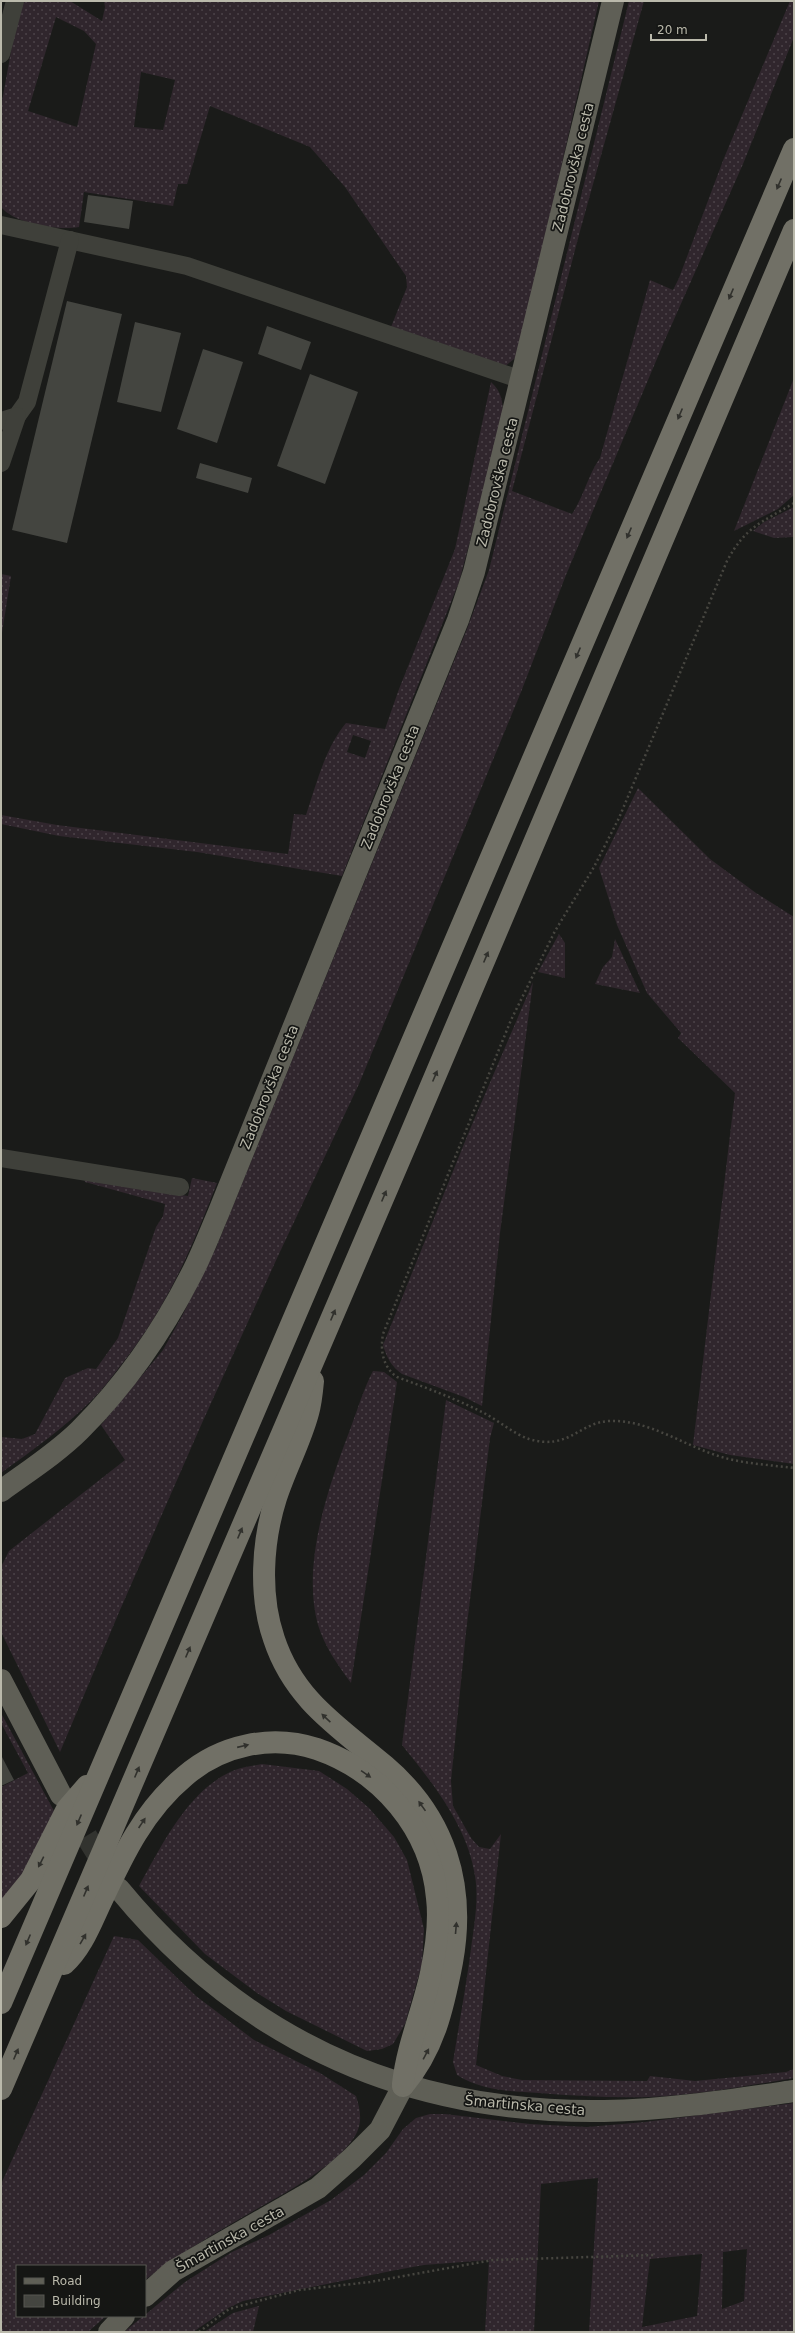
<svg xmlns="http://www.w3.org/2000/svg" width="795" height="2333" viewBox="0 0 795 2333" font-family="'DejaVu Sans',sans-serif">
<defs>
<pattern id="grass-dots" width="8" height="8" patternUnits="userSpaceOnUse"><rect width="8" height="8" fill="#30262d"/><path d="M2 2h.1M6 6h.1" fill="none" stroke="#4c4349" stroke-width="1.8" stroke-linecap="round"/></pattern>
</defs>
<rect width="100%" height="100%" fill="#1a1b19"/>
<g fill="url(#grass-dots)" fill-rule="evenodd">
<path d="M 20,1 L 70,1 L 102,21 L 105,7 L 104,1 L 599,1 L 518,356 L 504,367 L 391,327 L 407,287 L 406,276 L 345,187 L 310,147 L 210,106 L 187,184 L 178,184 L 173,206 L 84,192 L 79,227 C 58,231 15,224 1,207 L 1,107 ZM 56,17 L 84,31 L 96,44 L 77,127 L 28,111 ZM 141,72 L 175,80 L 163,130 L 134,127 Z"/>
<path d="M 629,1 L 644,1 L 580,231 L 512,491 L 572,514 C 584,496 588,475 600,458 L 650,280 L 673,290 L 679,278 L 724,158 L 790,1 L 794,1 L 794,37 L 743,164 L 664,342 L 566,575 L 521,692 L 359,1084 L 278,1256 L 202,1423 L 120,1610 L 60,1752 L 1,1632 L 1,1567 L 9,1551 L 125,1460 L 101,1425 L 163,1350 L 182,1316 L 216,1248 L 467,629 L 489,570 Z"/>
<polygon points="794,378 794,495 778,509 734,531"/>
<path d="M 491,382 C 502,392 503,402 503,417 L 459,582 L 342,876 L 197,852 L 59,836 L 1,824 L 1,815 L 57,825 L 288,854 L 294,814 L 306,815 C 316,785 325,748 346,723 L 385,729 L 399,689 L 455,549 ZM 353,735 L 371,741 L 365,758 L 347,752 Z"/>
<polygon points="794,507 794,537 774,538 753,531 764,522"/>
<polygon points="1,574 11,576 1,639"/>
<polygon points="638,788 710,859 756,893 794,917 794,1464 730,1455 693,1445 735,1093 678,1038 681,1033 647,993 617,925 599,868"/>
<polygon points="559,934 565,943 565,978 538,972"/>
<polygon points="615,939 640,993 595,984 603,967 612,957"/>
<path d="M 533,982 L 500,1233 L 482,1406 L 464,1397 L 402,1374 C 391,1366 387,1358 383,1345 L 468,1134 Z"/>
<path d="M 84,1178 L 188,1196 L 192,1178 L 217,1183 C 190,1253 166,1309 118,1369 C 110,1379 102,1390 93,1399 C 65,1427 33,1450 1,1473 L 1,1437 L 22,1439 L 35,1434 L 65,1378 L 88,1368 L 96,1369 L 118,1338 L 156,1227 L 163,1216 L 165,1204 L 85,1182 Z"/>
<path d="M 373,1371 L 384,1372 L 397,1382 L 351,1683 C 337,1664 325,1647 318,1625 C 301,1563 329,1485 351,1427 C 358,1408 364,1388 373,1371 Z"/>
<path d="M 446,1400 L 494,1423 L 490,1438 L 466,1632 L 451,1781 L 453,1806 L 471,1838 L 479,1847 L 490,1849 L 501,1834 L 476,2065 L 502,2076 L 522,2080 L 647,2081 L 650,2076 L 695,2081 L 786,2072 L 794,2069 L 794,2078 C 746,2086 698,2095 649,2097 C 613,2098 575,2096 539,2093 C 510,2091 483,2091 457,2075 L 453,2062 C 459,2024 466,1987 471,1949 C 474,1925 479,1900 475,1876 C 468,1827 432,1782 402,1745 Z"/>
<polygon points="1,1713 54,1811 34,1859 1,1905 1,1787 28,1773 1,1723"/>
<path d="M 262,1764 L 319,1771 L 347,1789 L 369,1808 L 394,1837 L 407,1860 L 424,1929 L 422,1964 L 405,2024 L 393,2044 L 382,2049 L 367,2051 L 286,2011 L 257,1993 L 205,1954 L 139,1886 C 162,1845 189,1788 235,1770 C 244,1766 254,1766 262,1764 Z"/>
<path d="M 114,1936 L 138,1940 L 196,1996 L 254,2040 L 320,2073 L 356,2096 C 361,2111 363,2125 353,2139 C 334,2167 285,2193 255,2210 C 217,2232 180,2253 145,2280 L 145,2266 L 17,2266 L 17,2316 L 106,2316 L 88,2332 L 1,2332 L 1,2184 Z"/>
<path d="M 794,2103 L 794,2332 L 589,2332 L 598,2178 L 541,2184 L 534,2332 L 485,2332 L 489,2260 L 424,2265 L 396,2270 L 243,2301 L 228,2308 L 193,2332 L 124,2332 L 185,2282 L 232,2252 L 269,2235 L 331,2200 L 364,2175 L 386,2153 L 403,2129 L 416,2118 L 430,2114 L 445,2114 L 530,2124 L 587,2127 L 645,2122 ZM 747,2249 L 744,2301 L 722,2309 L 723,2252 ZM 702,2254 L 697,2316 L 642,2327 L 650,2259 Z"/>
<polygon points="259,2306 253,2332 204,2332 233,2313"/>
</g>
<g fill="#444540">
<polygon points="88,195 133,201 129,229 84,222"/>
<polygon points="67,301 122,314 67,543 12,530"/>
<polygon points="135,322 181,333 161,412 117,402"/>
<polygon points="267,326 311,342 301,370 258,354"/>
<polygon points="203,349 243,362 217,443 177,429"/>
<polygon points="310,374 358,392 325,484 277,466"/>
<polygon points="200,463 252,478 248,493 196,478"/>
<polygon points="2,1757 14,1780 1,1786 1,1758"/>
</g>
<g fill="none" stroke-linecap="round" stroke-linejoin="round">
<polyline stroke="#32332f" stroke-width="22" stroke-dasharray="22 11" stroke-linecap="butt" points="69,1808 109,1873"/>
<g stroke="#474640" stroke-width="2.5" stroke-dasharray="2 3" stroke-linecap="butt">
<path d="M 794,503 C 761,523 746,526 727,561 L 619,818 L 594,867 L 555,931 L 511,1020 L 383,1334 C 380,1351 383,1367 397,1377 C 427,1388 456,1399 484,1413 C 499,1421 514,1434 529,1439 C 569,1451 579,1422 610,1421 C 648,1419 688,1448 725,1458 C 747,1464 771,1465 794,1468"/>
<polyline points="199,2332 229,2309 299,2290 370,2282 493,2260 654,2255"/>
</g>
<g stroke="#3f403a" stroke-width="18">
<polyline points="1,54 15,1"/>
<polyline points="1,225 187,266 522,380"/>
<polyline points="1,421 17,416 27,402 70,240"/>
<polyline points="1,463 17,416"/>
<polyline points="1,1158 180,1187"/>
</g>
<g stroke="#5f5f56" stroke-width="22">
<path d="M 1,1491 C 27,1472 57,1453 80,1430 C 125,1385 162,1332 191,1275 C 201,1256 209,1235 218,1214 L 458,620 L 474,572 L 613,1"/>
<polyline points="1,1680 61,1795"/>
<path d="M 119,1889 C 245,2042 407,2114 604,2111 C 667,2110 732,2100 794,2091"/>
<polyline points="145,2296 173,2271 318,2188 352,2158 380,2130 403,2086"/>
<polyline points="109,2332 124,2316"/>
</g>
<g stroke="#717066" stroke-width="22">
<path d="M 313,1381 C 312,1392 311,1403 308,1413 C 301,1440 285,1470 276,1498 C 262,1542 259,1596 274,1639 C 294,1700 339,1727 385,1766 C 445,1817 466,1885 452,1962 C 443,2009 434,2049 403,2086"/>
<polyline points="1,1917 31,1880 67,1809 87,1786"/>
<path d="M 64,1964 C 82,1948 91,1923 101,1902 C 123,1855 144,1810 185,1776 C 221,1745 271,1734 317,1749 C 381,1771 431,1829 437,1898 C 440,1923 436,1949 431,1973 C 423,2011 407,2046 403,2084"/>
<polyline points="1,2003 794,149"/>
<polyline points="1,2089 408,1140 794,230"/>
</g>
</g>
<defs><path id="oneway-solid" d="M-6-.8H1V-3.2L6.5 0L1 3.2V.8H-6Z"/></defs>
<g fill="#31312d">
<use href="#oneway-solid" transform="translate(779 184) rotate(113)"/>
<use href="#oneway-solid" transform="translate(731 294) rotate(113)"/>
<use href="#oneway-solid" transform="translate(680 414) rotate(113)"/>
<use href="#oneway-solid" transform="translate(629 533) rotate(113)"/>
<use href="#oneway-solid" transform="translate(578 653) rotate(113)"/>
<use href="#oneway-solid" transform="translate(486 957) rotate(-67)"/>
<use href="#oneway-solid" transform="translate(435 1076) rotate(-67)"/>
<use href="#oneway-solid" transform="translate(384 1196) rotate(-67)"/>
<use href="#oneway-solid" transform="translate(333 1315) rotate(-67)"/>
<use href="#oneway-solid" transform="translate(240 1533) rotate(-67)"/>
<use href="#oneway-solid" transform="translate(188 1652) rotate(-67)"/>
<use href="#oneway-solid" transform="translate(326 1718) rotate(-137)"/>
<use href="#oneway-solid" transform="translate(243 1746) rotate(-13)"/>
<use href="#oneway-solid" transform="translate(137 1772) rotate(-67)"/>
<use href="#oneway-solid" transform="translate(366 1774) rotate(35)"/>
<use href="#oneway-solid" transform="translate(422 1806) rotate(-125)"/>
<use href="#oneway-solid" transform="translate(79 1820) rotate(113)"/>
<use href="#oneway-solid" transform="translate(142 1823) rotate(-56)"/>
<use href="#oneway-solid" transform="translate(41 1862) rotate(117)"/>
<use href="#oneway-solid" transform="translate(86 1891) rotate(-67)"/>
<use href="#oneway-solid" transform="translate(456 1928) rotate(-85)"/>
<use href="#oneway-solid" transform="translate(83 1939) rotate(-60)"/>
<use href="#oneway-solid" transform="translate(28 1940) rotate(113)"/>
<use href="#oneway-solid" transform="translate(16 2054) rotate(-67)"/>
<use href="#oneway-solid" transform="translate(426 2054) rotate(-62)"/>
</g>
<g text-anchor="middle" stroke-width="3.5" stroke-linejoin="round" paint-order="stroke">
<g font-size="14" fill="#bab9ab" stroke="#151614">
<text transform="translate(573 167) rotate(-76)" y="5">Zadobrovška cesta</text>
<text transform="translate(497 482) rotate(-76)" y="5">Zadobrovška cesta</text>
<text transform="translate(390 787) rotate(-68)" y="5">Zadobrovška cesta</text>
<text transform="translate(269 1087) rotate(-68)" y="5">Zadobrovška cesta</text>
<text transform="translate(525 2105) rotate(5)" y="5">Šmartinska cesta</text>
<text transform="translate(230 2239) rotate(-29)" y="5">Šmartinska cesta</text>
</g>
</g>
<rect width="795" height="2333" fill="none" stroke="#bab9ab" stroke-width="4"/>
<rect x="16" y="2265" width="130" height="52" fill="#151614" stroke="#575750"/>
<rect x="24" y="2278" width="20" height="6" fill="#5f5f56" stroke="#575750"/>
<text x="52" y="2285" font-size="12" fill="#bab9ab">Road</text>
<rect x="24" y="2295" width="20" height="12" fill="#444540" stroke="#575750"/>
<text x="52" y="2305" font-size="12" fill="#bab9ab">Building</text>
<path d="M651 34v6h55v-6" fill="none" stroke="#bab9ab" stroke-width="2"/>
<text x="657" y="34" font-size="12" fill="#bab9ab" stroke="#151614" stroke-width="3" paint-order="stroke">20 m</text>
</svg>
